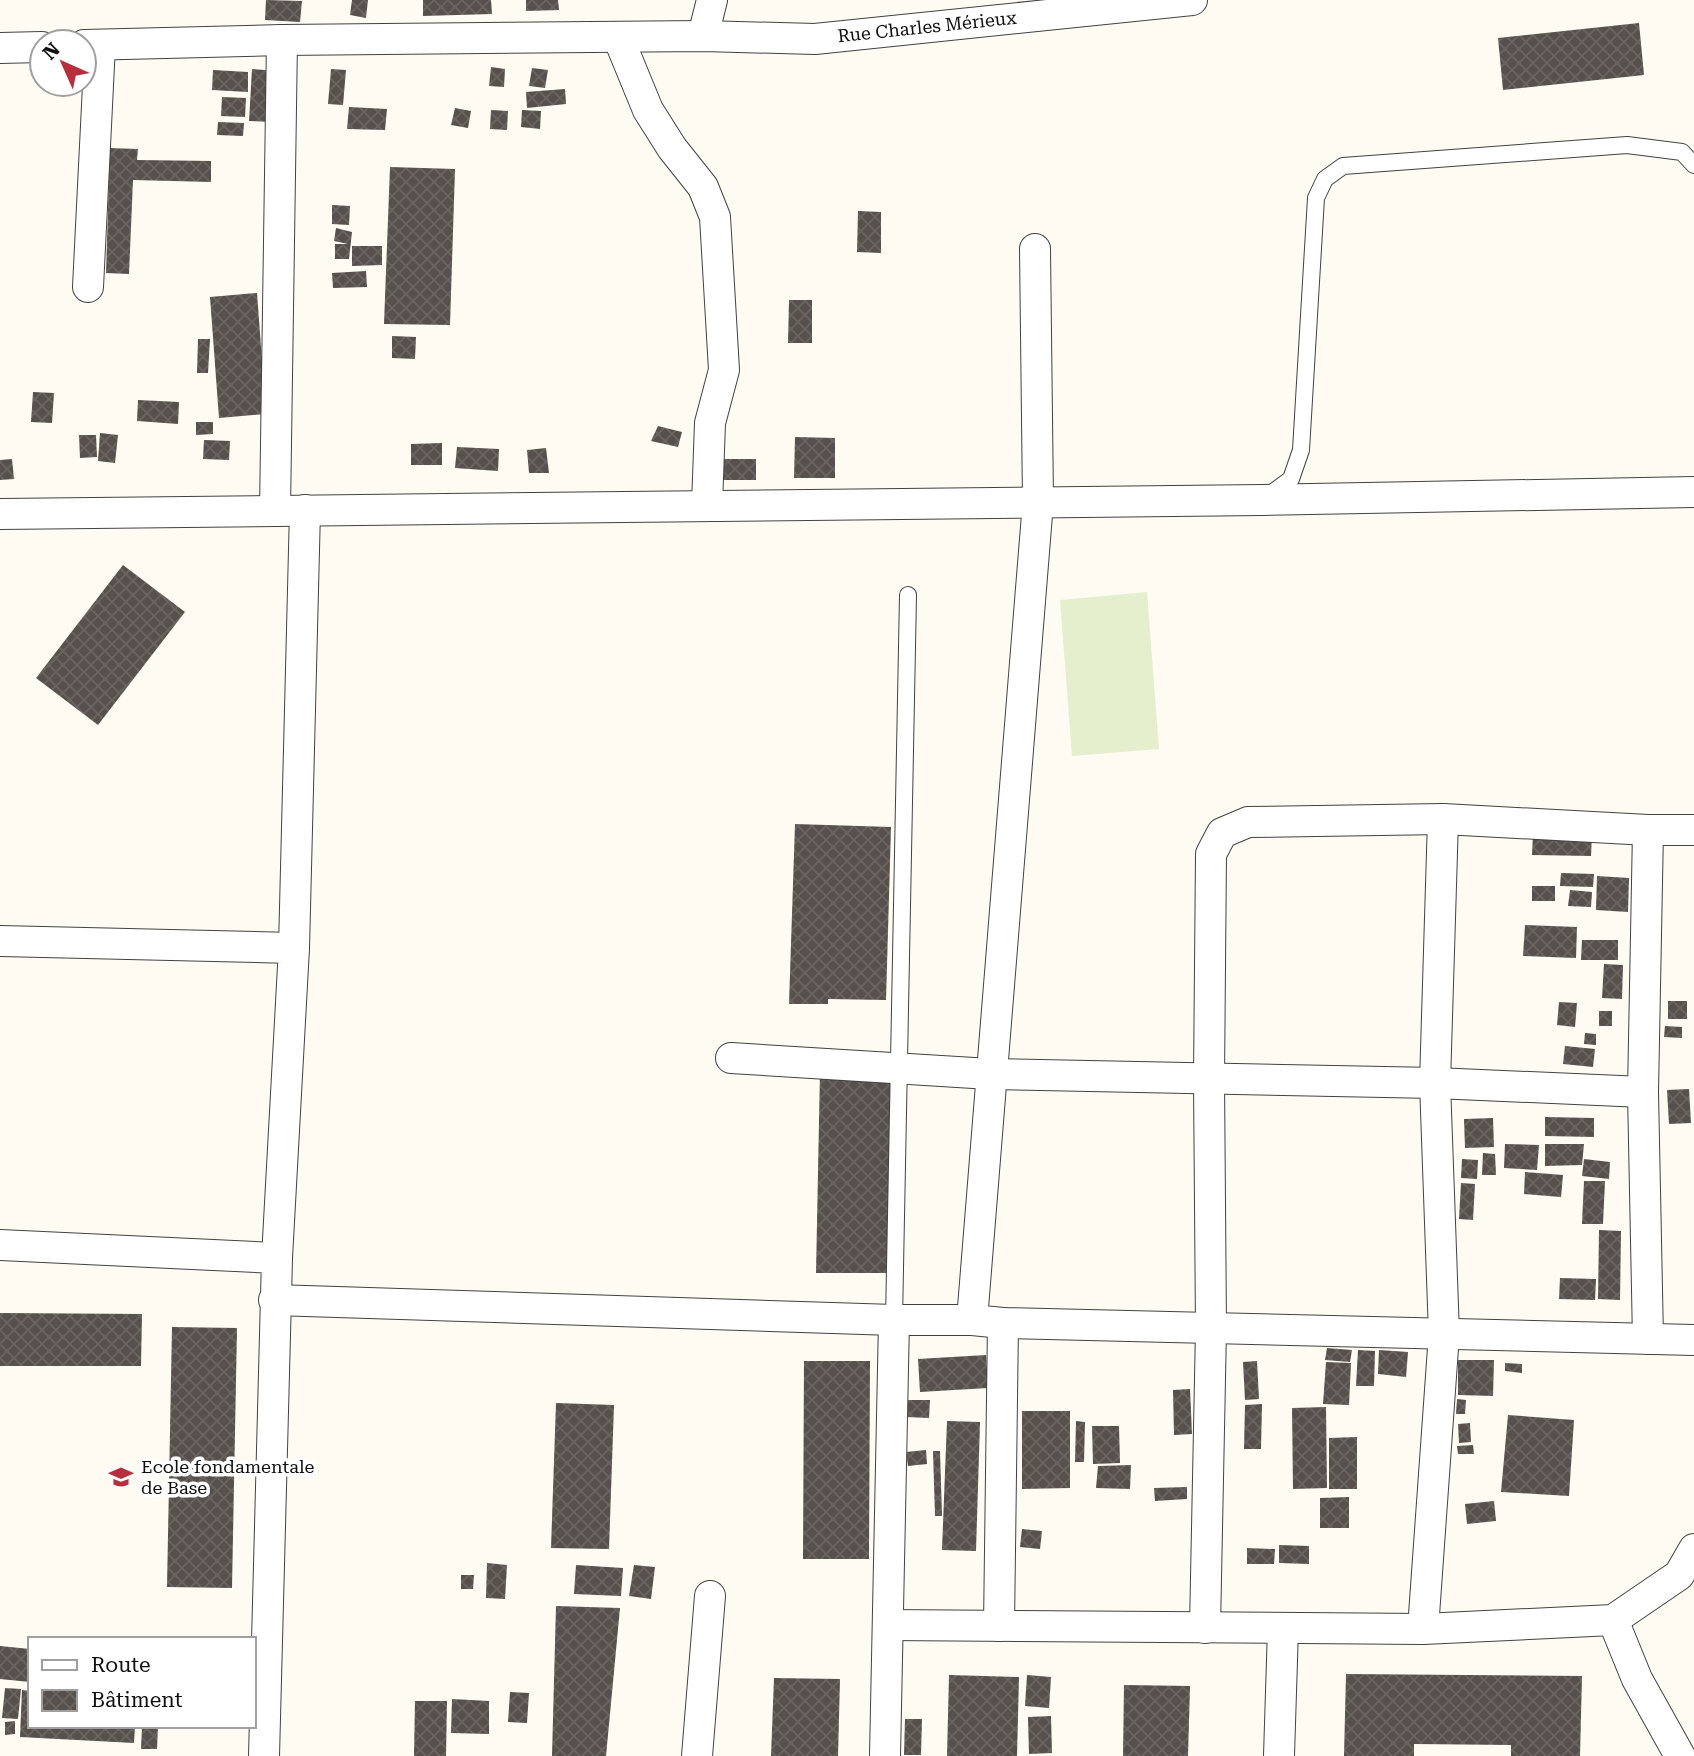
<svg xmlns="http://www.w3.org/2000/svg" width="1694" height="1756" viewBox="0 0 1694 1756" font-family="'Roboto Serif',serif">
<defs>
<pattern id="building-cross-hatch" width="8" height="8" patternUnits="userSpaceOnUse" patternTransform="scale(1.75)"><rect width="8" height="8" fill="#57504c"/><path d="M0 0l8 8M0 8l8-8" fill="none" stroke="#6a6561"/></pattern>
</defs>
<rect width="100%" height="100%" fill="#fefbf2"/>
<polygon fill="#e5efce" points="1147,592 1159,749 1072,756 1060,600"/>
<g fill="url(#building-cross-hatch)">
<polygon points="266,0 302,1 300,22 265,20"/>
<polygon points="352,0 368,0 366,18 350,15"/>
<polygon points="423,0 491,0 492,14 423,16"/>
<polygon points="526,0 558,0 559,10 526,11"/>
<polygon points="1639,23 1644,75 1503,90 1498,38"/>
<polygon points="491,67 505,69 504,87 489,86"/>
<polygon points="532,68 548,70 545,88 529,86"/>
<polygon points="252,69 279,71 275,122 249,121"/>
<polygon points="331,69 346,70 343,105 328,104"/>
<polygon points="213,70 248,72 248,92 212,90"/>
<polygon points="565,89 566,104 527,108 526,92"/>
<polygon points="222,97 246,98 245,117 221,116"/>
<polygon points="349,107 387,109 385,130 347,129"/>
<polygon points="455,108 471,111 468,128 451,125"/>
<polygon points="491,110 508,111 507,130 490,129"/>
<polygon points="522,110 541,111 540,129 521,127"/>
<polygon points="218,122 244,123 243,136 217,135"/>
<polygon points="110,148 138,149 137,160 211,161 211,182 133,180 129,274 106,273"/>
<polygon points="390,167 455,169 450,325 384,324"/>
<polygon points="332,205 350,206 349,225 332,224"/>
<polygon points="858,211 881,212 881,253 857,252"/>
<polygon points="336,228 352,232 349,259 335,259 335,244 348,244 334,241"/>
<polygon points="352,246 382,246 382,265 352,266"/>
<polygon points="366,271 367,287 333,288 332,273"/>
<polygon points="257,293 266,414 219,418 210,297"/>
<polygon points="789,300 812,300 812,343 788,343"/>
<polygon points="392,336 416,337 415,359 392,358"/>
<polygon points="198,339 210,339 208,373 197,373"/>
<polygon points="33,392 54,393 52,423 31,422"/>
<polygon points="138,400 179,402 178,424 137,421"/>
<polygon points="196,422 213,422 213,434 196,435"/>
<polygon points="658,426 682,432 678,447 651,441"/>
<polygon points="100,433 118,435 115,463 98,461"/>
<polygon points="79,435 96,435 97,457 80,458"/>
<polygon points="795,437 835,438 835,478 794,478"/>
<polygon points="204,440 230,441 229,460 203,459"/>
<polygon points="442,443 442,465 411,465 411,444"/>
<polygon points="457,447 499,449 498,471 455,468"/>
<polygon points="546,448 549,473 529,473 527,450"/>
<polygon points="12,459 14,479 0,480 0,460"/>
<rect x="716" y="459" width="40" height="21"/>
<polygon points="123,565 185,612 98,725 36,678"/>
<polygon points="795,824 891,827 886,1000 828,999 828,1004 789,1004"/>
<polygon points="1533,834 1592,835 1591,856 1532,855"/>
<polygon points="1561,873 1594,874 1593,887 1560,886"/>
<polygon points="1597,876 1629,878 1628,912 1596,910"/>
<rect x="1532" y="886" width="23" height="15"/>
<polygon points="1570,890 1592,892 1591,907 1568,906"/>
<polygon points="1525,925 1577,927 1576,958 1523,956"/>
<polygon points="1582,940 1618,940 1618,960 1581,960"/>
<polygon points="1604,964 1623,965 1622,999 1602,998"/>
<rect x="1668" y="1001" width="19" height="18"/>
<polygon points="1559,1002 1577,1003 1575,1027 1557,1025"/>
<rect x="1599" y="1011" width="13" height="15"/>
<polygon points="1665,1026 1682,1027 1682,1038 1664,1037"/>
<polygon points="1585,1033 1596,1034 1596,1045 1584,1044"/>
<polygon points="1565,1046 1595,1049 1593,1067 1563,1064"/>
<polygon points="820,1072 891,1073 887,1273 816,1273"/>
<polygon points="1689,1089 1691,1123 1669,1124 1667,1090"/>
<polygon points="1545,1117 1594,1118 1594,1137 1545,1136"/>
<polygon points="1493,1118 1494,1147 1465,1148 1464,1119"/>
<polygon points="1505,1144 1539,1145 1537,1170 1504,1168"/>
<polygon points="1545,1144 1584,1144 1582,1165 1545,1166"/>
<polygon points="1483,1153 1495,1154 1496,1175 1482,1175"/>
<polygon points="1462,1159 1478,1160 1477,1179 1461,1178"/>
<polygon points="1584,1159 1610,1162 1609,1179 1582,1176"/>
<polygon points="1525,1172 1563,1175 1561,1197 1524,1194"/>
<polygon points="1584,1181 1605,1181 1603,1224 1582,1224"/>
<polygon points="1461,1183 1475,1184 1473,1220 1459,1219"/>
<polygon points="1599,1230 1621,1231 1620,1300 1598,1299"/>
<polygon points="1560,1278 1596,1279 1595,1300 1559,1299"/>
<polygon points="0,1313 142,1314 141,1366 0,1366"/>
<polygon points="172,1327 237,1328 232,1588 167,1587"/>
<polygon points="1327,1348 1352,1350 1350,1362 1325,1360"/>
<polygon points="1358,1350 1375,1351 1374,1386 1356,1386"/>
<polygon points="1379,1350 1408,1352 1406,1377 1378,1374"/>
<polygon points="986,1355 988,1388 920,1392 918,1359"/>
<polygon points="1458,1360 1494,1360 1493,1396 1458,1395"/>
<polygon points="804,1361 870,1361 869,1559 803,1559"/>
<polygon points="1257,1361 1259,1399 1245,1400 1243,1362"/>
<polygon points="1326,1362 1351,1363 1349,1405 1323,1404"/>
<polygon points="1505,1363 1522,1364 1522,1373 1505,1371"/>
<polygon points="1190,1389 1192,1434 1174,1435 1173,1390"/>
<polygon points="1457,1399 1466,1400 1465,1414 1456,1414"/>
<polygon points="907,1400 930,1400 929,1418 906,1417"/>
<polygon points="556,1403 614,1405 609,1549 551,1548"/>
<polygon points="1262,1404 1261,1449 1244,1449 1245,1405"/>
<polygon points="1326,1407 1327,1488 1293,1489 1292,1408"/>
<polygon points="1022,1411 1070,1411 1070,1488 1022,1489"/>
<polygon points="1508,1415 1574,1420 1569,1496 1501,1492"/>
<polygon points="947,1421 980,1422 976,1551 942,1550"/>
<polygon points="1076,1421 1085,1422 1084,1462 1075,1462"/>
<polygon points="1470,1423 1471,1442 1459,1443 1458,1424"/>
<polygon points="1092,1426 1119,1426 1120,1463 1093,1464"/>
<polygon points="1357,1437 1357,1489 1329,1489 1329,1438"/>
<polygon points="1473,1445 1474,1454 1458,1454 1457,1446"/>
<polygon points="926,1450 927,1464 908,1466 906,1452"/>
<polygon points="933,1451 940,1451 942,1516 935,1516"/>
<polygon points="1131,1465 1130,1489 1096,1488 1098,1466"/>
<polygon points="1187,1487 1187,1499 1155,1501 1154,1488"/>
<polygon points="1349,1497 1349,1528 1320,1528 1320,1498"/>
<polygon points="1494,1501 1496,1521 1467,1524 1465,1504"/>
<polygon points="1022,1529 1042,1531 1040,1549 1020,1547"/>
<polygon points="1279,1545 1309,1546 1309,1564 1279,1563"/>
<polygon points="1247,1548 1275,1549 1274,1564 1247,1564"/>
<polygon points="487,1563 507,1565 505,1599 486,1598"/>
<polygon points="576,1565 623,1568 621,1596 574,1594"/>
<polygon points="634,1565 655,1567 651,1599 629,1596"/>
<polygon points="461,1575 474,1575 473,1589 461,1589"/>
<polygon points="556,1606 620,1608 606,1756 552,1756"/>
<polygon points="0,1646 30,1649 30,1682 0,1679"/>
<polygon points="1346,1674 1582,1676 1580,1756 1511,1756 1511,1745 1414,1744 1414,1756 1344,1756"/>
<polygon points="949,1675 1019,1677 1017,1756 947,1756"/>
<polygon points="1027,1675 1051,1677 1049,1708 1025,1706"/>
<polygon points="774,1678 840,1679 838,1756 771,1756"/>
<polygon points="1124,1685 1190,1686 1188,1756 1123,1756"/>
<polygon points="5,1688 21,1689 18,1719 2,1718"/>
<polygon points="22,1690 30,1691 30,1726 135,1726 134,1743 20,1737"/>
<polygon points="510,1692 529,1693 527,1723 508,1722"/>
<polygon points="452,1699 489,1701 489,1734 451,1733"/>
<polygon points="415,1701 447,1701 446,1756 414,1756"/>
<polygon points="1051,1716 1052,1753 1029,1754 1028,1717"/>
<polygon points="905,1719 922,1719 921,1755 904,1755"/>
<polygon points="15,1721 15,1734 5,1735 5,1722"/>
<polygon points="142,1726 158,1726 157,1749 141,1749"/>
</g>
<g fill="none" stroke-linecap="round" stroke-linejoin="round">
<g stroke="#424242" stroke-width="18">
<g id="service">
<polyline points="1268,496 1291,479 1301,450 1316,198 1325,179 1343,166 1627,145 1682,152 1694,165"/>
<polyline points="894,1320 908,595"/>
</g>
</g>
<g stroke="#424242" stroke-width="32">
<g id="minor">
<polyline points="703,36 712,0"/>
<polyline points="618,37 648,110 672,148 703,187 715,217 724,370 710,423 707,505"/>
<polyline points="84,45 282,40 703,36 815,39 1192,0"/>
<polyline points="0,48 42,47"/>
<polyline points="88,287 100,45"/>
<polyline points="275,511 282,40"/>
<polyline points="0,514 1263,500 1694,492"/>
<polyline points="1648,830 1643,1092 1648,1339"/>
<polyline points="0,941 294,948 277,1258"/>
<polyline points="294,948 305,510"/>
<polyline points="731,1058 990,1074 1435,1083 1643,1092"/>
<polyline points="0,1245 277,1258 264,1756"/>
<polyline points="274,1300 894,1320 972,1320 1003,1323 1694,1340"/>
<polyline points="972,1320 1038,502 1035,249"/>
<polyline points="1613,1620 1637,1679 1680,1756"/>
<polyline points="888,1625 1423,1629 1613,1620 1679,1575 1694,1549"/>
<polyline points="999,1626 1003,1323"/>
<polyline points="1205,1628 1211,1329 1209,1079 1211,854 1222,833 1248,822 1443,819 1648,830 1694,830"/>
<polyline points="1423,1629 1444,1334 1435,1083 1443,819"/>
<polyline points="697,1756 710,1596"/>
<polyline points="885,1756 894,1320"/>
<polyline points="1279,1756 1283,1628"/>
</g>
</g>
<use href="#service" stroke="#fff" stroke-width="16"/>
<use href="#minor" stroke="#fff" stroke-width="30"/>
</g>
<defs>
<g id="school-bare" transform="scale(1.89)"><path d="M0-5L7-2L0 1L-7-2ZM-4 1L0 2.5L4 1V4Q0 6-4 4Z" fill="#b82f3b" stroke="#fff" stroke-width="2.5" paint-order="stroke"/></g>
</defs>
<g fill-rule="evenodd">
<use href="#school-bare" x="121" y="1477"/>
</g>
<g text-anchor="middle" stroke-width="7" stroke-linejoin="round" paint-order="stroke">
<g font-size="18" fill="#0f0f0f" stroke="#fff">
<text transform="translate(927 27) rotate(-6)" y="6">Rue Charles Mérieux</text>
</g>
<g font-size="18" fill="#0f0f0f" stroke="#fff" text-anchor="start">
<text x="141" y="1473">Ecole fondamentale<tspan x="141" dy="21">de Base</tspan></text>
</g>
</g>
<rect x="28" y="1637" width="228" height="91" fill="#ffffff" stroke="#9f9f9f" stroke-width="2"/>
<rect x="42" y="1660" width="35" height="10" fill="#ffffff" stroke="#9f9f9f" stroke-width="2"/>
<text x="91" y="1672" font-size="21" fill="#0f0f0f">Route</text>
<rect x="42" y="1690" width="35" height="21" fill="url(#building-cross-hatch)" stroke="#9f9f9f" stroke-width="2"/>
<text x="91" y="1707" font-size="21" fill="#0f0f0f">Bâtiment</text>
<g transform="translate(63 63) rotate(315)"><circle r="33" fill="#ffffff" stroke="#9f9f9f" stroke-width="2"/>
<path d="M0-5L12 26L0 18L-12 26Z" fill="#b82f3b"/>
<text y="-10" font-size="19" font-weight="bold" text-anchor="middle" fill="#0f0f0f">N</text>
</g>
</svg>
